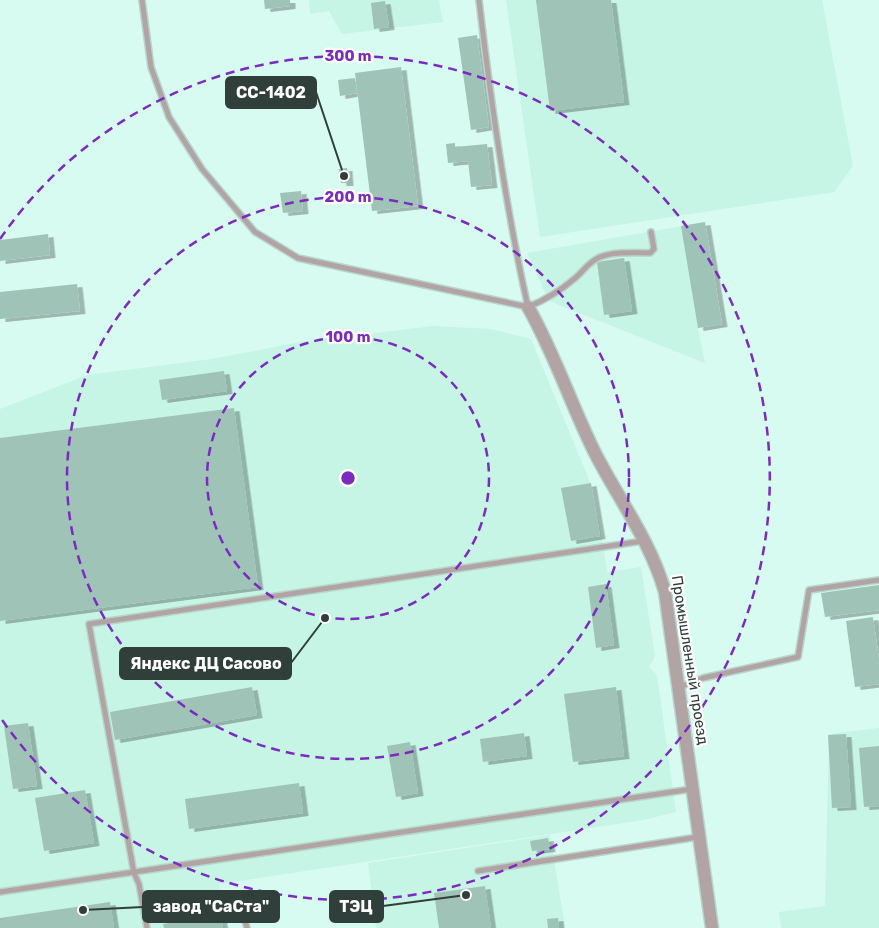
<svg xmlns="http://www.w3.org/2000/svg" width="879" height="928" viewBox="0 0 879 928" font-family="Rubik,sans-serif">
<defs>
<filter id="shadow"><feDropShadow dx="5.5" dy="3" stdDeviation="0" flood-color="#0004"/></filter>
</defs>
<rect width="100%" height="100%" fill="#d7fbf0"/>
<g fill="#c6f4e5">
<polygon points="309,0 439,0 443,22 342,34 329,11 310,14"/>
<polygon points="506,0 822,0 853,166 834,192 540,237"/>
<polygon points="705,222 698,328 705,363 549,301 527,253"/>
<polygon points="434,326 491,329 531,339 590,482 602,537 607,572 641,567 655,656 649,667 657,675 676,812 643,820 219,884 225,928 0,928 0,409 87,375 212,359 300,342"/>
<polygon points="879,728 879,928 781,928 779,912 825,906 829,734"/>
<polygon points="550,835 565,928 376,928 368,863"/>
</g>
<g fill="#a0c3b8" filter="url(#shadow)">
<polygon points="264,0 290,0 290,6 265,9"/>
<polygon points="536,0 611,0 624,102 550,111"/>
<polygon points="385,1 389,27 374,29 371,3"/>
<polygon points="477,35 489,127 471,130 458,38"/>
<polygon points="401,67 418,206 372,211 355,73"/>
<polygon points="355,78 357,93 340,96 338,80"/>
<polygon points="455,143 455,147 487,144 492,185 471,187 468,161 448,163 446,144"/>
<polygon points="347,168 348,183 341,183 339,169"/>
<polygon points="301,191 303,211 283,213 280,193"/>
<polygon points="705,222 722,324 698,328 681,226"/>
<polygon points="48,234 50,255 0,261 0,240"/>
<polygon points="624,258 632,311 604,315 597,262"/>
<polygon points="77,284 80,311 0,319 0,292"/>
<polygon points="224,371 227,391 162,400 159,380"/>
<polygon points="234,408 258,587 0,621 0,438"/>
<polygon points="591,483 600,536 571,541 561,488"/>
<polygon points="606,584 614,645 596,648 588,587"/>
<polygon points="879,585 879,610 825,617 821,593"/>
<polygon points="873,617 879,660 879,684 855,687 846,621"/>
<polygon points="252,687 257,715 115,740 110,712"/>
<polygon points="616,687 624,756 573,762 564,694"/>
<polygon points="28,723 37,786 13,789 4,726"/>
<polygon points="524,733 527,756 483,762 480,739"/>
<polygon points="846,734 851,807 832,808 828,735"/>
<polygon points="410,742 418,793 396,797 387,746"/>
<polygon points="879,746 879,806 864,807 859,748"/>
<polygon points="299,783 303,813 189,829 185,799"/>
<polygon points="85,790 94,843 44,851 35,798"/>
<polygon points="548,838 550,849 532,851 530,841"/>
<polygon points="485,886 491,928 439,928 434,893"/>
<polygon points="110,902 114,928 0,928 0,918"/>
<polygon points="221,915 223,928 164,928 163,924"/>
<polygon points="558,918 559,928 548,928 547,919"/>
</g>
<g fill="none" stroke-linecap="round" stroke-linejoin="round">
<g stroke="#b6d5cc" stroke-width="8">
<g id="service">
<path d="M 142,0 L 151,67 L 169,117 L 202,169 L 255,232 L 298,258 L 528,307 C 545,300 560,291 574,279 C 583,272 588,262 600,257 C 616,251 634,253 650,253 L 654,249 L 651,232"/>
<path d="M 479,0 C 491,104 505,205 528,307"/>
<polyline points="680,687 703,678 798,657 809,590 879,580"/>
<polyline points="478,871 698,837"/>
<polyline points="0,892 692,789"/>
<polyline points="144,912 222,903 229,904 243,913 247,928"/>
<polyline points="147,928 139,884 134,873 89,624 643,541"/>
</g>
</g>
<g stroke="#b6d5cc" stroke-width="15">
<path id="tertiary" d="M 528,307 C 555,354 571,405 595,453 C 619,500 650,540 665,592 L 712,928"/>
</g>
<use href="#service" stroke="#b2a3a4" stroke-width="5"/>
<use href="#tertiary" stroke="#b2a3a4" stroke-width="12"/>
</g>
<g fill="none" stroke="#7b2cbf" stroke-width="2.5" stroke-dasharray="9 6">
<circle cx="348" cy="478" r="141"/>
<circle cx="348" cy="478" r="281"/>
<path d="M0 239A422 422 0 1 1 0 717"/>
</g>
<g text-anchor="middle" stroke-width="4.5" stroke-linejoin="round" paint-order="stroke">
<g font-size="15" fill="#313f3b" stroke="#fff">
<text transform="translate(690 660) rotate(81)" y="5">Промышленный проезд</text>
</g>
</g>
<circle cx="348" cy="478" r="8" fill="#7b2cbf" stroke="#fff" stroke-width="2.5"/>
<g font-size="15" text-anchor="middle" font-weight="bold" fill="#7b2cbf" stroke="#fff" stroke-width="4.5" stroke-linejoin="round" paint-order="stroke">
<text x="348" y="61">300 m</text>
<text x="348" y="202">200 m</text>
<text x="348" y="342">100 m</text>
</g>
<path fill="none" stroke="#313f3b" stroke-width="2" d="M344 176L316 92M325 618L291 663M466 895L383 906M83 910L143 907"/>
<g fill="#313f3b" stroke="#fff" stroke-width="2">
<circle cx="344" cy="176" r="5"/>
<circle cx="325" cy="618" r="5"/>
<circle cx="466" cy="895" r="5"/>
<circle cx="83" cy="910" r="5"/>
</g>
<g fill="#313f3b" stroke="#313f3b" stroke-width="2">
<rect x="226" y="77" width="90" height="31" rx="5"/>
<rect x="120" y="648" width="171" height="31" rx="5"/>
<rect x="330" y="891" width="53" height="31" rx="5"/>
<rect x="143" y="891" width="136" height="31" rx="5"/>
</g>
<g font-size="16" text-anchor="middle" font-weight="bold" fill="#fff">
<text x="271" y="98">СС-1402</text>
<text x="206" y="669">Яндекс ДЦ Сасово</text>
<text x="356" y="912">ТЭЦ</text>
<text x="211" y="912">завод "СаСта"</text>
</g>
</svg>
